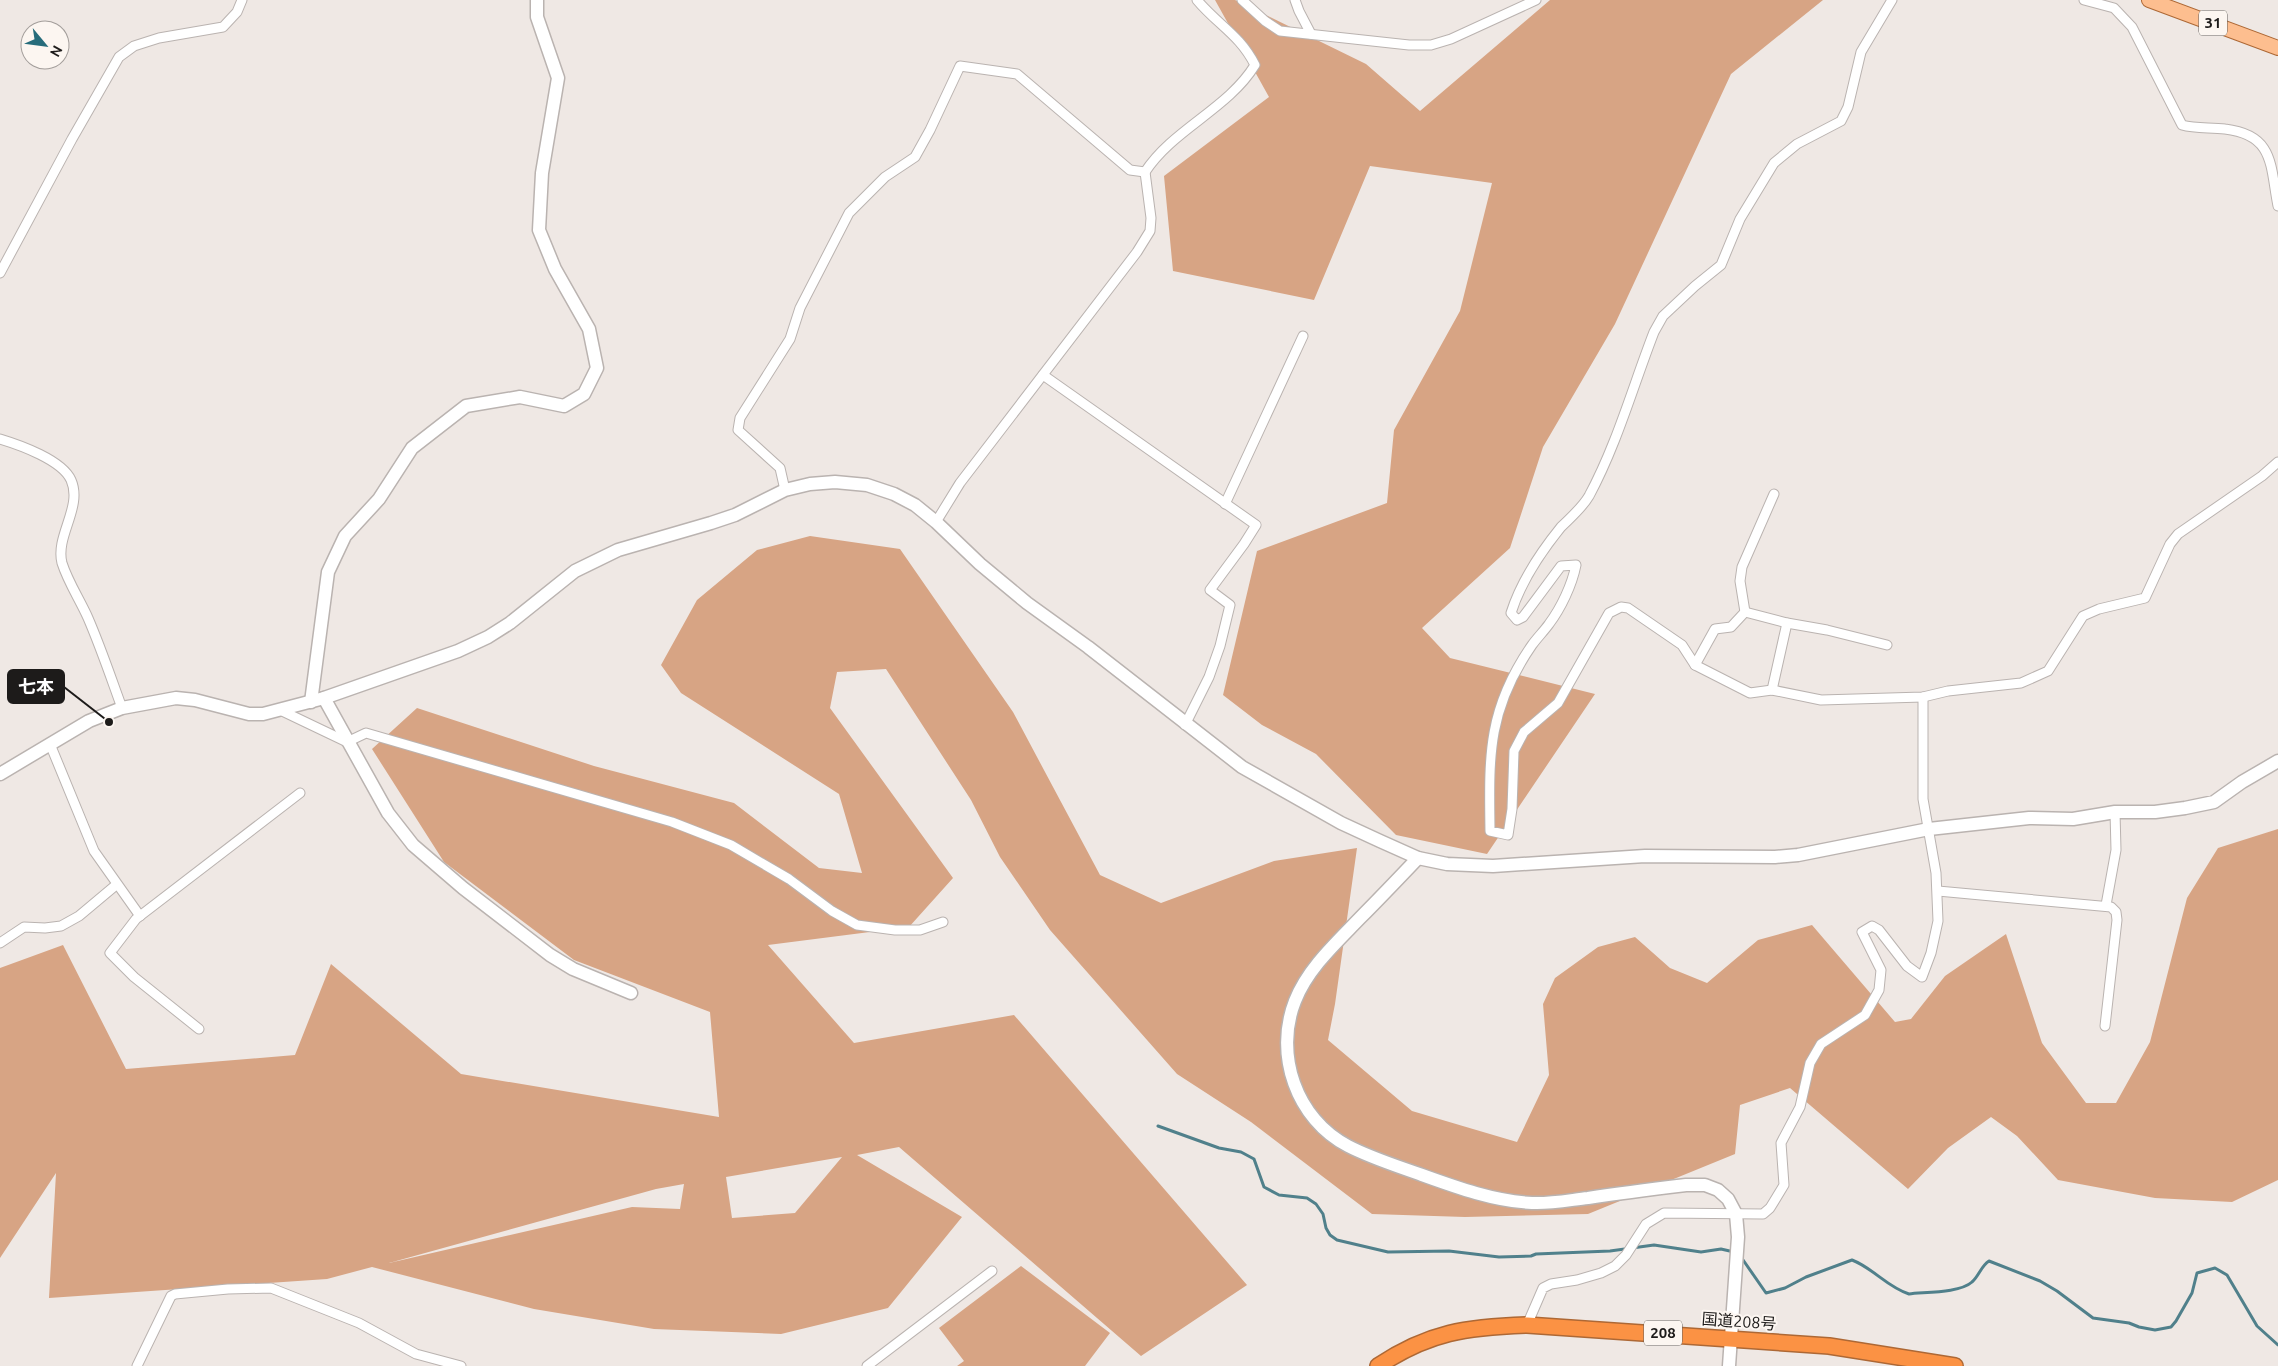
<svg xmlns="http://www.w3.org/2000/svg" width="2278" height="1366" viewBox="0 0 2278 1366" font-family="Ubuntu,'Noto Sans JP',sans-serif">
<rect width="100%" height="100%" fill="#efe8e4"/>
<g fill="#d7a484" fill-rule="evenodd">
<polygon points="1215,0 1235,0 1366,64 1420,111 1550,0 1823,0 1731,74 1615,324 1543,447 1510,548 1422,628 1450,658 1595,694 1487,854 1396,835 1316,754 1262,725 1223,695 1257,551 1387,503 1394,430 1460,311 1492,183 1370,166 1314,300 1173,271 1164,176 1269,97"/>
<path d="M 810,536 L 900,549 L 1013,712 L 1100,875 L 1161,903 L 1274,861 L 1357,848 L 1335,1004 L 1328,1040 L 1412,1111 L 1517,1142 L 1549,1075 L 1543,1004 L 1555,978 L 1598,947 L 1635,937 L 1670,968 L 1707,983 L 1758,940 L 1812,925 L 1895,1022 L 1911,1019 L 1945,976 L 2006,934 L 2042,1043 L 2086,1103 L 2116,1103 L 2150,1042 L 2187,898 L 2218,848 L 2278,829 L 2278,1180 L 2232,1202 L 2155,1198 L 2058,1180 L 2017,1136 L 1991,1117 L 1948,1148 L 1908,1189 L 1790,1088 L 1740,1105 L 1735,1154 L 1588,1214 L 1465,1217 L 1372,1214 L 1251,1122 L 1177,1074 L 1050,930 L 1000,857 L 971,800 L 886,669 L 837,672 L 830,708 L 953,878 L 909,927 L 768,945 L 854,1043 L 1014,1015 L 1247,1285 L 1141,1356 L 899,1147 L 857,1155 L 962,1217 L 888,1308 L 781,1334 L 654,1329 L 534,1309 L 372,1267 L 327,1279 L 49,1298 L 56,1173 L 0,1258 L 0,968 L 63,945 L 126,1069 L 295,1055 L 331,964 L 461,1074 L 719,1117 L 710,1012 L 574,960 L 444,862 L 372,749 L 417,708 L 594,766 L 734,803 L 819,868 L 862,873 L 839,794 L 681,693 L 661,665 L 697,600 L 757,550 ZM 842,1157 L 795,1213 L 732,1218 L 726,1177 ZM 684,1184 L 680,1209 L 632,1207 L 389,1263 L 656,1189 Z"/>
<polygon points="1021,1266 1110,1333 1085,1366 957,1366 964,1361 939,1328"/>
</g>
<g fill="none" stroke-linecap="round" stroke-linejoin="round">
<g stroke="#50808b" stroke-width="3">
<polyline points="1158,1126 1219,1148 1241,1152 1254,1159 1264,1187 1279,1195 1307,1198 1316,1204 1323,1214 1326,1228 1330,1235 1337,1240 1388,1252 1449,1251 1499,1257 1531,1256 1536,1254 1610,1251 1654,1245 1701,1252 1721,1249 1734,1252"/>
<path d="M 1741,1257 L 1766,1293 L 1785,1288 L 1806,1277 L 1852,1260 C 1873,1268 1887,1287 1909,1294 C 1924,1292 1960,1293 1972,1282 C 1979,1276 1981,1266 1989,1261 L 2040,1281 L 2057,1291 L 2093,1318 L 2129,1323 L 2139,1327 L 2155,1330 L 2171,1327 L 2176,1321 L 2192,1293 L 2197,1273 L 2215,1268 L 2227,1275 L 2257,1326 L 2278,1345"/>
</g>
<g stroke="#bab3b0" stroke-width="11">
<g id="street">
<polyline points="1242,0 1265,21 1280,31 1409,45 1431,45 1451,39 1536,0"/>
<polyline points="1295,0 1299,11 1311,34"/>
<path d="M 1892,0 L 1861,52 L 1848,107 L 1841,121 L 1797,144 L 1774,163 L 1740,219 L 1721,265 L 1695,286 L 1663,316 L 1654,332 C 1633,386 1617,444 1589,496 C 1582,508 1571,517 1561,527 C 1540,553 1521,581 1511,613 L 1517,620 L 1523,617 L 1561,566 L 1576,565 C 1572,585 1561,608 1549,624 C 1544,631 1537,638 1532,645 C 1487,710 1489,756 1490,831 L 1508,835 L 1512,809 L 1514,751 L 1524,732 L 1558,703 L 1609,613 L 1621,607 L 1628,608 L 1682,645 L 1695,665 L 1750,693 L 1772,690 L 1821,700 L 1923,697 L 1948,691 L 2021,683 L 2048,671 L 2083,616 L 2099,609 L 2145,598 L 2170,544 L 2178,534 L 2262,476 L 2278,462"/>
<path d="M 2084,0 L 2114,8 L 2132,27 L 2182,125 C 2196,129 2211,127 2225,129 C 2275,135 2270,166 2278,206"/>
<path d="M 1145,172 C 1173,129 1228,109 1255,65 C 1240,35 1218,25 1197,0"/>
<polyline points="0,273 72,139 119,57 134,46 159,38 223,27 237,12 242,0"/>
<polyline points="1043,375 1256,525 1244,544 1210,590 1230,605 1220,646 1209,677 1185,725"/>
<path d="M 0,439 C 20,445 62,460 71,480 C 83,507 55,536 62,563 C 68,582 80,600 88,618 C 101,648 111,678 122,708"/>
<polyline points="785,490 780,468 738,430 740,418 790,339 800,308 849,213 885,177 915,157 930,130 960,66 1017,74 1130,170 1145,172"/>
<polyline points="1774,494 1742,567 1740,581 1745,612 1787,623"/>
<polyline points="1225,504 1303,336"/>
<polyline points="936,522 960,483 1137,252 1150,231 1151,218 1145,172"/>
<polyline points="1695,665 1715,629 1731,627 1745,612"/>
<polyline points="1772,690 1787,623 1827,630 1887,645"/>
<polyline points="280,710 347,742 366,733 672,822 731,845 789,879 832,911 857,925 895,930 920,930 943,922"/>
<polyline points="50,744 94,851 140,916"/>
<polyline points="1938,891 2111,907 2116,912 2117,920 2105,1026"/>
<polyline points="2106,905 2116,850 2115,812"/>
<polyline points="0,943 24,927 45,928 61,926 79,916 116,885"/>
<polyline points="199,1029 134,977 110,953 136,919 300,793"/>
<polyline points="1527,1325 1543,1288 1551,1284 1577,1280 1601,1273 1615,1266 1626,1255 1646,1224 1664,1213 1763,1214 1770,1208 1784,1185 1781,1143 1800,1107 1810,1063 1821,1044 1865,1015 1879,990 1881,970 1862,932 1872,926 1879,930 1907,966 1922,977 1931,953 1938,921 1936,873 1923,799 1923,697"/>
<polyline points="137,1366 171,1296 175,1294 228,1289 271,1288 359,1323 416,1354 461,1366"/>
<polyline points="867,1366 992,1271"/>
</g>
</g>
<g stroke="#bab3b0" stroke-width="15">
<g id="secondary">
<polyline points="324,698 388,813 413,845 463,888 550,955 573,969 631,993"/>
<polyline points="311,702 328,572 345,536 379,499 412,448 466,406 520,397 564,406 584,394 597,368 589,329 555,269 539,230 542,173 558,78 537,17 537,0"/>
<polyline points="0,774 89,721 122,708 176,698 195,700 249,714 263,714 324,698 458,651 488,637 510,623 575,571 618,550 711,523 735,515 785,490 810,484 835,482 867,485 894,494 915,505 936,522 980,564 1027,603 1088,647 1242,767 1341,823 1380,841 1418,858 1447,864 1493,866 1645,856 1775,857 1798,855 1929,829 2029,818 2073,819 2115,812 2155,812 2185,808 2214,802 2242,782 2278,761"/>
<path d="M 1418,858 C 1399,878 1380,898 1360,918 C 1337,942 1308,968 1295,1001 C 1274,1054 1296,1119 1348,1146 C 1371,1158 1397,1166 1422,1175 C 1458,1188 1494,1201 1532,1203 C 1550,1204 1570,1200 1588,1198 C 1621,1193 1653,1189 1686,1185 L 1705,1185 L 1718,1190 L 1728,1199 L 1736,1214 L 1738,1237 L 1729,1366"/>
</g>
</g>
<g stroke="#ad6835" stroke-width="16">
<polyline id="primary" points="2149,0 2278,48"/>
</g>
<g stroke="#ad6835" stroke-width="18">
<path id="highway" d="M 1378,1366 C 1429,1332 1467,1327 1527,1325 L 1829,1346 L 1955,1366"/>
</g>
<use href="#street" stroke="#fff" stroke-width="9"/>
<use href="#secondary" stroke="#fff" stroke-width="12"/>
<use href="#primary" stroke="#fdbe8f" stroke-width="14"/>
<use href="#highway" stroke="#fb9244" stroke-width="15"/>
</g>
<g text-anchor="middle" stroke-width="4" stroke-linejoin="round" paint-order="stroke">
<g fill="#fcf6f1" stroke="#605d5a" stroke-width="1">
<rect x="2199" y="10.5" width="28" height="25" rx="4"/>
<rect x="1644" y="1320.5" width="38" height="25" rx="4"/>
</g>
<g font-size="15" font-weight="bold" fill="#1d1b1a">
<text x="2213" y="28">31</text>
<text x="1663" y="1338">208</text>
</g>
<g font-size="16" fill="#1d1b1a" stroke="#fcf6f1">
<text transform="translate(1739 1321) rotate(4)" y="6">国道208号</text>
</g>
</g>
<path fill="none" stroke="#1d1b1a" stroke-width="2" d="M109 722L64 687"/>
<circle fill="#1d1b1a" stroke="#fcf6f1" stroke-width="2" cx="109" cy="722" r="5"/>
<rect fill="#1d1b1a" stroke="#1d1b1a" stroke-width="2" x="8" y="670" width="56" height="33" rx="5"/>
<g font-size="18" text-anchor="middle" font-weight="bold" fill="#fff">
<text x="36" y="693">七本</text>
</g>
<g transform="translate(45 45) rotate(119)"><circle r="24" fill="#fcf6f1" stroke="#a39e9b"/>
<path d="M0-4L9 19L0 12L-9 19Z" fill="#266c7b"/>
<text y="-8" font-size="14" font-weight="bold" text-anchor="middle" fill="#1d1b1a">N</text>
</g>
</svg>
